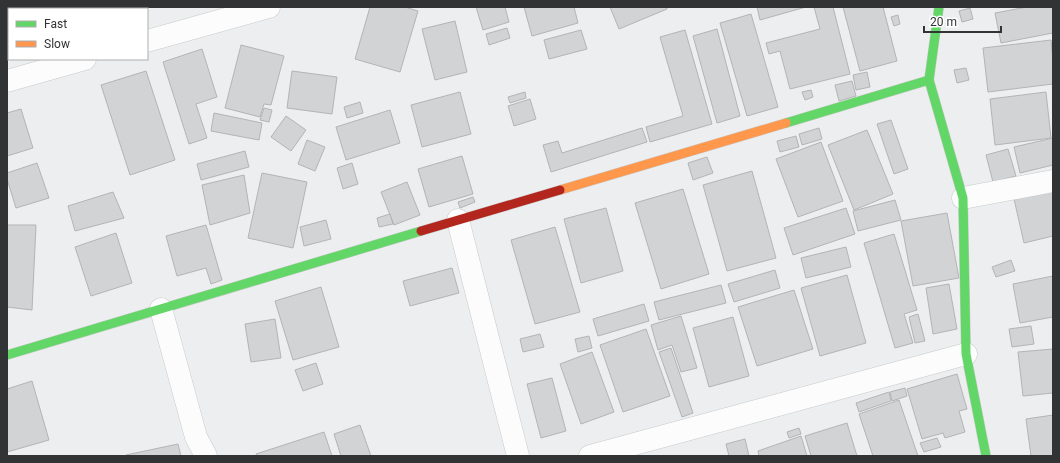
<svg xmlns="http://www.w3.org/2000/svg" width="1060" height="463" viewBox="0 0 1060 463" font-family="Roboto,sans-serif">
<rect width="100%" height="100%" fill="#eceeef"/>
<g fill="#d2d3d4" stroke="#b3b4b5">
<polygon points="7,7 36,7 37,9 9,9 9,38 7,38"/>
<polygon points="370,7 405,7 418,11 400,72 355,59"/>
<polygon points="476,7 505,7 509,22 483,30"/>
<polygon points="524,7 574,7 578,23 532,36"/>
<polygon points="610,7 667,7 667,9 619,29"/>
<polygon points="757,7 806,7 760,20"/>
<polygon points="814,7 833,7 850,74 790,89 780,51 769,54 766,43 820,29"/>
<polygon points="843,7 883,7 897,61 860,71"/>
<polygon points="1027,7 1053,7 1053,33 1001,43 995,13"/>
<polygon points="970,8 973,19 962,22 959,11"/>
<polygon points="751,14 778,107 747,116 720,23"/>
<polygon points="898,15 900,24 894,26 891,17"/>
<polygon points="455,21 467,72 435,80 422,29"/>
<polygon points="507,28 510,38 489,45 486,34"/>
<polygon points="717,29 740,116 717,123 693,36"/>
<polygon points="581,30 587,49 549,59 544,40"/>
<polygon points="685,30 712,124 650,142 646,127 683,116 660,37"/>
<polygon points="1051,40 1053,62 1053,84 988,92 983,48"/>
<polygon points="241,45 284,56 271,105 264,104 260,117 225,108"/>
<polygon points="202,49 217,97 196,104 207,138 189,144 163,62"/>
<polygon points="966,68 969,80 957,83 954,70"/>
<polygon points="146,71 175,160 130,175 101,85"/>
<polygon points="292,71 337,77 332,114 287,108"/>
<polygon points="867,72 870,87 856,90 853,75"/>
<polygon points="852,81 856,96 839,101 835,85"/>
<polygon points="811,90 813,97 805,100 802,92"/>
<polygon points="460,92 471,134 422,147 411,105"/>
<polygon points="525,92 526,98 510,103 508,97"/>
<polygon points="1046,92 1051,138 995,145 990,99"/>
<polygon points="530,99 536,119 514,126 508,106"/>
<polygon points="360,102 363,113 347,118 344,107"/>
<polygon points="264,108 272,110 269,122 260,120"/>
<polygon points="21,109 33,148 7,156 7,113"/>
<polygon points="390,110 400,143 346,160 336,127"/>
<polygon points="214,113 262,123 259,140 211,131"/>
<polygon points="286,116 306,130 291,151 271,137"/>
<polygon points="891,120 908,169 894,174 877,124"/>
<polygon points="642,128 647,142 551,172 543,145 558,141 562,153"/>
<polygon points="819,128 822,139 802,145 799,134"/>
<polygon points="867,130 893,194 854,210 828,145"/>
<polygon points="796,136 799,147 780,152 777,141"/>
<polygon points="1053,138 1053,165 1020,173 1014,147"/>
<polygon points="307,140 325,147 315,171 298,164"/>
<polygon points="821,142 843,201 798,217 776,159"/>
<polygon points="1008,149 1016,176 993,182 986,155"/>
<polygon points="245,151 249,167 201,180 197,164"/>
<polygon points="462,156 473,194 429,207 418,169"/>
<polygon points="707,157 713,173 693,180 688,163"/>
<polygon points="37,163 49,198 16,208 7,179 7,173"/>
<polygon points="352,163 358,184 343,189 337,168"/>
<polygon points="752,171 776,258 727,271 703,185"/>
<polygon points="262,173 307,182 293,248 248,238"/>
<polygon points="244,175 250,213 210,225 202,185"/>
<polygon points="407,182 420,215 394,225 381,192"/>
<polygon points="683,189 709,274 661,289 635,203"/>
<polygon points="1053,190 1053,236 1024,243 1014,199"/>
<polygon points="113,192 124,218 75,231 68,206"/>
<polygon points="473,197 475,202 460,208 458,202"/>
<polygon points="895,200 901,220 858,231 853,211"/>
<polygon points="606,208 623,271 581,283 564,219"/>
<polygon points="846,208 855,234 793,255 784,228"/>
<polygon points="947,213 959,278 913,286 901,221"/>
<polygon points="390,214 393,224 379,227 377,218"/>
<polygon points="326,220 331,239 304,246 300,227"/>
<polygon points="7,225 36,225 32,310 7,307"/>
<polygon points="206,225 222,280 211,284 206,268 177,276 166,236"/>
<polygon points="555,227 580,312 535,324 511,240"/>
<polygon points="116,233 132,283 91,296 75,247"/>
<polygon points="894,234 917,310 904,314 913,343 895,348 864,243"/>
<polygon points="846,247 851,267 806,278 801,258"/>
<polygon points="1011,260 1015,271 996,277 992,267"/>
<polygon points="452,268 459,293 410,306 403,281"/>
<polygon points="775,270 780,288 734,302 728,284"/>
<polygon points="847,275 866,343 820,356 801,288"/>
<polygon points="1053,276 1053,317 1020,323 1013,284"/>
<polygon points="949,284 957,329 933,334 926,288"/>
<polygon points="721,285 726,303 659,320 654,302"/>
<polygon points="321,287 339,347 293,360 275,301"/>
<polygon points="794,290 813,349 757,366 738,307"/>
<polygon points="644,304 649,321 598,336 593,319"/>
<polygon points="918,314 925,341 915,343 909,317"/>
<polygon points="681,316 697,368 681,372 672,345 658,350 651,325"/>
<polygon points="733,317 749,376 709,387 693,328"/>
<polygon points="275,319 281,358 251,362 245,324"/>
<polygon points="1031,326 1034,344 1012,347 1009,329"/>
<polygon points="646,329 670,396 623,412 600,345"/>
<polygon points="540,334 544,347 523,352 520,339"/>
<polygon points="589,336 592,348 578,352 575,339"/>
<polygon points="671,348 693,413 682,417 659,352"/>
<polygon points="1053,349 1053,393 1023,396 1018,352"/>
<polygon points="592,352 614,412 581,424 560,364"/>
<polygon points="316,363 323,384 303,391 295,370"/>
<polygon points="957,374 967,409 959,411 965,432 945,438 943,433 922,439 907,389"/>
<polygon points="552,378 566,431 541,438 527,384"/>
<polygon points="32,381 49,440 7,452 7,389"/>
<polygon points="905,388 907,396 892,401 890,392"/>
<polygon points="889,392 891,401 859,412 856,403"/>
<polygon points="899,400 918,456 873,456 859,414"/>
<polygon points="1053,415 1053,456 1031,456 1026,419"/>
<polygon points="847,423 857,456 811,456 805,436"/>
<polygon points="360,425 371,456 341,456 334,434"/>
<polygon points="799,428 801,434 789,438 787,432"/>
<polygon points="324,432 332,456 257,456 256,454"/>
<polygon points="801,436 807,456 759,456 758,451"/>
<polygon points="937,438 941,447 924,452 920,443"/>
<polygon points="745,439 749,456 729,456 726,444"/>
<polygon points="178,444 181,456 126,456 126,455"/>
</g>
<g fill="none" stroke-linecap="round" stroke-linejoin="round">
<g stroke="#c8caca" stroke-width="23">
<g id="street">
<polyline points="147,41 269,7"/>
<polyline points="7,81 85,59"/>
<polyline points="963,198 1053,181"/>
<polyline points="458,220 518,456"/>
<polyline points="161,309 196,437 206,456"/>
<polyline points="590,456 966,354"/>
</g>
</g>
<g stroke="#c8caca" stroke-width="10">
<g id="fast">
<polyline points="939,7 929,80 963,198 966,354 986,456"/>
<polyline points="786,123 929,80"/>
<polyline points="7,355 421,231"/>
</g>
</g>
<g stroke="#c8caca" stroke-width="10">
<polyline id="slow" points="560,190 786,123"/>
</g>
<g stroke="#c8caca" stroke-width="10">
<polyline id="jam" points="421,231 560,190"/>
</g>
<use href="#street" stroke="#fcfcfd" stroke-width="22"/>
<use href="#fast" stroke="#63d668" stroke-width="9"/>
<use href="#slow" stroke="#ff974d" stroke-width="9"/>
<use href="#jam" stroke="#b3261e" stroke-width="9"/>
</g>
<rect width="1060" height="463" fill="none" stroke="#323334" stroke-width="16"/>
<rect x="8" y="8" width="140" height="52" fill="#ffffff" stroke="#adadae"/>
<rect x="16" y="21" width="20" height="6" fill="#63d668" stroke="#adadae"/>
<text x="44" y="28" font-size="12" fill="#323334">Fast</text>
<rect x="16" y="41" width="20" height="6" fill="#ff974d" stroke="#adadae"/>
<text x="44" y="48" font-size="12" fill="#323334">Slow</text>
<path d="M924 26v6h77v-6" fill="none" stroke="#323334" stroke-width="2"/>
<text x="930" y="26" font-size="12" fill="#323334" stroke="#ffffff" stroke-width="3" paint-order="stroke">20 m</text>
</svg>
